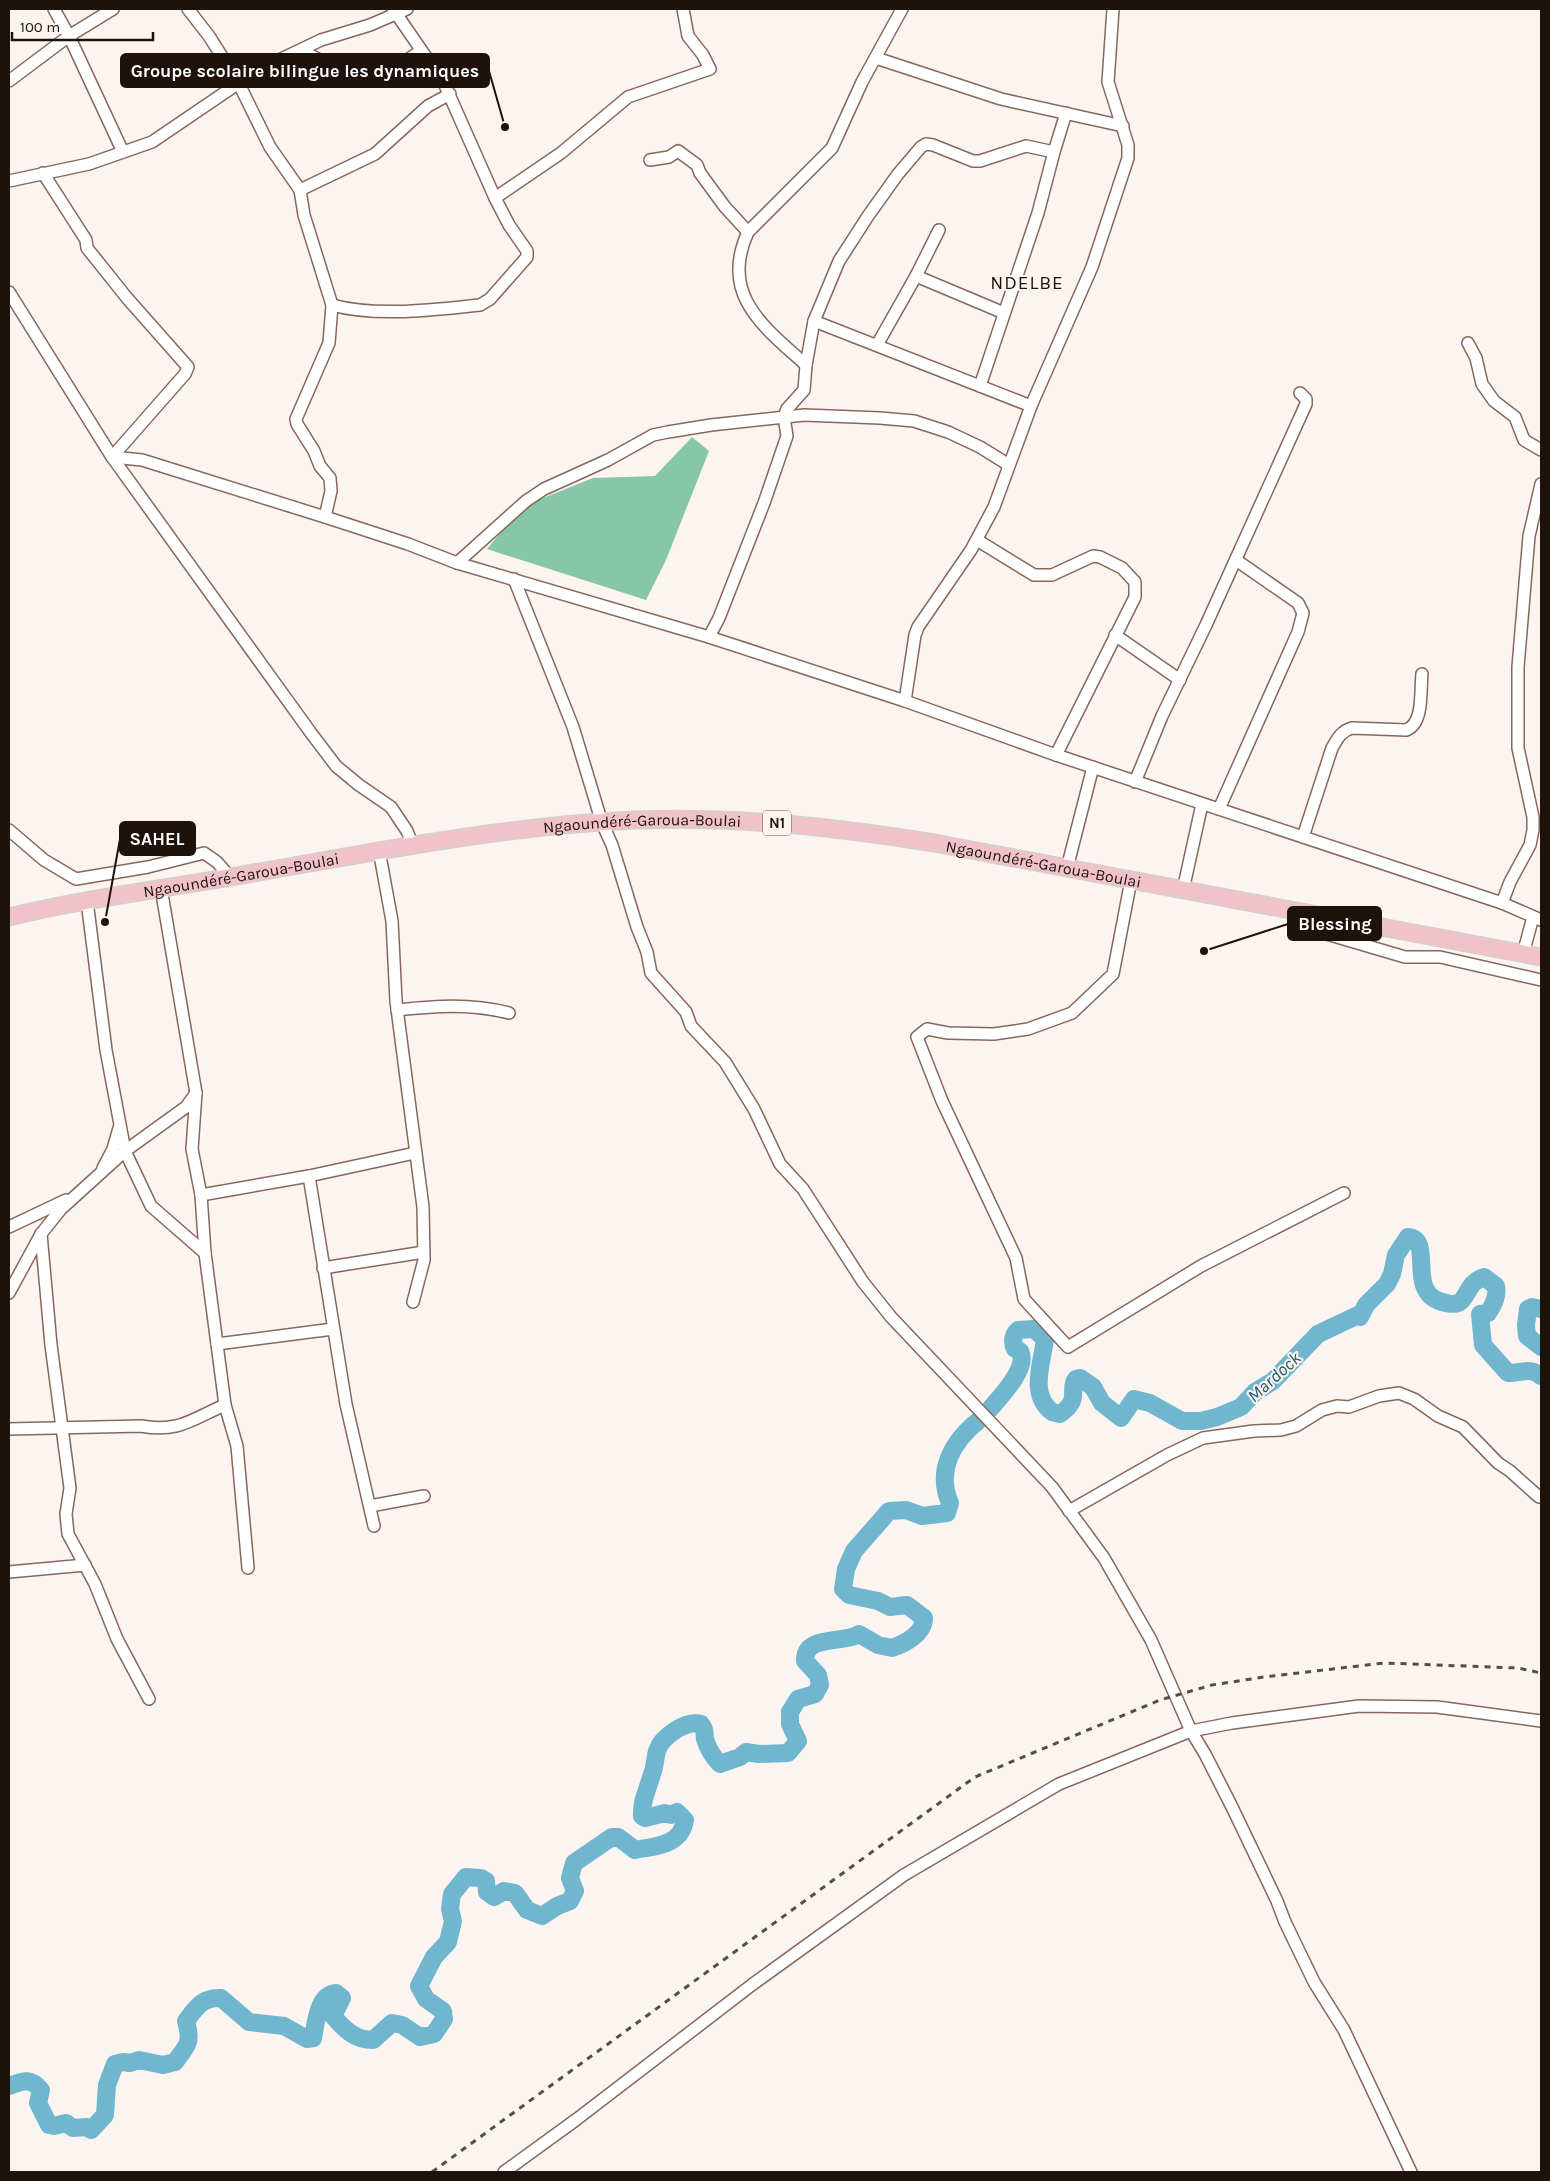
<svg xmlns="http://www.w3.org/2000/svg" width="1550" height="2181" viewBox="0 0 1550 2181" font-family="Karla,sans-serif">
<rect width="100%" height="100%" fill="#fcf4f1"/>
<polygon fill="#86c7a9" points="692,437 709,451 666,560 646,600 487,549 523,506 593,478 655,476"/>
<g fill="none" stroke-linecap="round" stroke-linejoin="round">
<g stroke="#6fb6ce" stroke-width="18">
<polyline points="1541,1309 1532,1307 1528,1309 1526,1325 1527,1336 1541,1347"/>
<path d="M 990,1409 C 1000,1397 1029,1368 1020,1351 L 1015,1349 C 1012,1342 1012,1336 1018,1330 L 1034,1329 L 1045,1339 C 1042,1364 1029,1394 1052,1412 L 1060,1414 C 1064,1411 1069,1407 1071,1403 C 1076,1395 1070,1386 1076,1379 L 1080,1378 L 1093,1387 L 1102,1403 L 1121,1418 L 1134,1399 L 1150,1403 L 1182,1421 L 1201,1421 L 1217,1417 L 1241,1407 L 1255,1392 L 1273,1381 L 1318,1334 L 1356,1316 L 1360,1314 L 1360,1317 L 1366,1305 L 1387,1284 L 1392,1274 L 1396,1255 L 1408,1237 C 1434,1239 1407,1289 1439,1301 C 1473,1313 1459,1285 1484,1277 L 1496,1286 C 1498,1296 1494,1304 1488,1313 L 1480,1314 L 1483,1345 L 1508,1373 C 1522,1373 1530,1367 1541,1376"/>
<path d="M 9,2086 C 23,2081 30,2077 41,2090 L 38,2103 L 49,2125 L 54,2126 L 66,2123 L 73,2128 L 87,2127 L 91,2130 L 105,2115 L 107,2085 L 115,2064 L 123,2062 L 130,2063 L 139,2060 L 163,2065 L 175,2062 C 188,2045 192,2042 186,2021 C 196,2008 202,1997 221,1998 L 249,2022 L 284,2026 L 307,2039 L 313,2038 C 316,2024 317,1995 336,1993 L 342,1998 L 333,2016 C 345,2030 355,2040 373,2040 L 392,2023 L 402,2025 L 420,2037 L 434,2034 L 444,2019 L 443,2011 L 426,1999 L 419,1986 L 434,1957 L 448,1942 L 453,1921 L 450,1909 L 452,1894 L 466,1877 L 481,1878 L 486,1881 L 487,1892 L 494,1897 L 504,1891 L 515,1893 L 527,1910 L 542,1916 L 557,1906 L 570,1901 L 575,1891 L 570,1878 L 574,1863 L 612,1837 L 618,1837 L 635,1850 C 655,1846 681,1846 685,1820 L 677,1812 L 671,1815 L 665,1813 L 645,1818 L 642,1816 C 641,1801 648,1789 652,1774 C 655,1767 655,1758 657,1751 C 662,1736 686,1720 701,1724 C 706,1730 704,1733 705,1739 C 708,1749 713,1757 720,1764 L 740,1757 L 746,1752 L 759,1754 L 788,1753 L 798,1741 L 790,1724 L 790,1712 L 798,1699 L 815,1694 L 820,1685 L 818,1675 L 805,1661 C 804,1634 844,1644 859,1634 L 878,1645 L 892,1648 C 904,1644 924,1634 924,1618 L 907,1605 L 890,1607 L 878,1601 L 849,1595 L 843,1589 L 846,1569 L 854,1551 L 889,1511 L 906,1510 L 922,1516 L 947,1513 L 950,1503 C 936,1471 952,1442 978,1421"/>
</g>
<g stroke="#87675a" stroke-width="14">
<g id="minor">
<polyline points="54,9 69,36 123,152"/>
<polyline points="188,9 209,36 238,82 270,147 300,190 304,215 332,305 329,343 296,419 297,424 314,451 320,466 330,478 331,491 325,517"/>
<path d="M 301,50 C 329,65 359,84 391,70 C 401,65 411,57 421,51"/>
<polyline points="876,58 1001,99 1123,126"/>
<polyline points="9,81 69,36 113,9"/>
<polyline points="650,160 669,157 678,151 697,165 700,173 725,207 748,232"/>
<polyline points="43,173 86,240 87,248 127,298 188,367 185,374 112,457"/>
<polyline points="9,181 89,164 152,142 258,70 321,40 370,25 407,9"/>
<polyline points="300,190 375,154 428,106 450,94"/>
<polyline points="495,198 561,153 628,97 710,69 703,55 688,36 683,9"/>
<polyline points="916,276 1004,313"/>
<polyline points="9,292 112,457 311,733 336,766 359,785 391,807 407,831 413,846"/>
<path d="M 332,305 C 375,317 436,310 480,305 L 490,299 L 527,257 L 527,251 L 509,225 L 495,198 L 444,83 L 393,9"/>
<polyline points="814,321 839,261 868,216 898,174 921,147 926,144 933,145 973,161 980,161 1026,146 1054,152"/>
<polyline points="1468,343 1476,358 1482,384 1494,401 1515,417 1524,440 1541,450"/>
<polyline points="877,345 916,276 939,230"/>
<path d="M 806,365 C 764,327 719,295 748,232 L 832,148 L 862,82 L 902,9"/>
<polyline points="980,386 1038,213 1054,152 1066,113"/>
<polyline points="112,457 142,460 325,517 408,544 457,563 709,637 905,701 1056,755 1502,903 1541,920"/>
<polyline points="977,540 1034,575 1052,575 1093,556 1100,557 1122,568 1135,582 1135,597 1056,755"/>
<polyline points="457,563 526,501 544,489 608,460 653,435 668,432 711,425 804,415 880,418 914,421 948,432 980,447 1009,465"/>
<polyline points="514,579 573,727 602,823 612,845 637,927 647,952 651,973 686,1012 691,1026 725,1062 754,1109 780,1164 803,1189 863,1282 891,1317 1052,1487 1104,1558 1151,1640 1191,1731 1205,1754 1232,1807 1277,1901 1285,1922 1314,1982 1344,2030 1411,2172"/>
<polyline points="1115,635 1180,680"/>
<polyline points="709,637 719,618 764,503 787,436 784,417 787,409 804,390 806,365 814,321 1031,406"/>
<polyline points="905,701 915,635 918,627 971,550 994,507 1031,406 1092,267 1128,158 1128,145 1108,82 1113,9"/>
<polyline points="1135,782 1162,716 1206,625 1306,404 1306,399 1300,393"/>
<polyline points="1219,809 1298,632 1303,613 1298,603 1236,560"/>
<polyline points="9,830 44,860 76,879 148,867 204,853 217,862 230,877"/>
<path d="M 1303,837 L 1332,748 C 1337,739 1341,731 1352,728 L 1406,730 C 1424,724 1420,691 1422,674"/>
<polyline points="379,850 392,921 396,1001 423,1207 424,1260 413,1302"/>
<polyline points="1067,868 1093,767"/>
<polyline points="1131,880 1113,974 1072,1013 1028,1029 994,1034 948,1033 927,1029 917,1037 942,1101 1016,1258 1024,1299 1068,1347 1201,1266 1344,1193"/>
<polyline points="161,888 196,1093 192,1149 201,1195 205,1253 225,1405 237,1446 248,1568"/>
<polyline points="1183,890 1202,804"/>
<polyline points="87,901 106,1050 125,1151 151,1206 205,1253"/>
<polyline points="1502,903 1510,882 1530,845 1533,830 1533,817 1518,748 1518,667 1529,536 1541,484"/>
<polyline points="1301,912 1320,932 1405,957 1440,957 1541,980"/>
<polyline points="1523,954 1533,917"/>
<path d="M 397,1010 C 436,1006 470,1003 509,1013"/>
<polyline points="103,1168 113,1149 119,1128"/>
<polyline points="309,1176 346,1404 374,1526"/>
<polyline points="201,1195 309,1176 415,1153"/>
<polyline points="9,1227 66,1200"/>
<polyline points="41,1234 51,1345 70,1488 66,1514 68,1534 95,1584 117,1639 149,1699"/>
<polyline points="323,1268 424,1252"/>
<polyline points="9,1293 41,1234 61,1209 125,1151 186,1107 196,1093"/>
<polyline points="217,1344 333,1329"/>
<path d="M 9,1429 L 141,1426 C 179,1433 192,1419 225,1405"/>
<polyline points="370,1506 424,1496"/>
<polyline points="1069,1511 1167,1455 1203,1438 1254,1431 1281,1430 1296,1426 1322,1410 1337,1406 1349,1407 1379,1396 1399,1393 1414,1399 1438,1416 1463,1427 1498,1463 1510,1471 1539,1497"/>
<polyline points="9,1572 85,1565"/>
<polyline points="504,2172 577,2119 753,1984 904,1875 1059,1784 1191,1731 1232,1723 1359,1706 1437,1707 1541,1721"/>
</g>
</g>
<g stroke="#d2d0cf" stroke-width="19">
<g id="highway">
<path id="s1" d="M 9,917 C 82,899 157,890 231,877 C 364,854 499,826 635,820 C 735,816 835,827 934,843 L 1541,957"/>
</g>
</g>
<use href="#minor" stroke="#fff" stroke-width="11"/>
<use href="#highway" stroke="#f2c2cb" stroke-width="16"/>
<polyline stroke="#574c47" stroke-width="3" stroke-dasharray="6 6" stroke-linecap="butt" points="432,2172 975,1777 1160,1700 1212,1685 1264,1677 1384,1663 1518,1668 1541,1673"/>
</g>
<g text-anchor="middle" stroke-width="4" stroke-linejoin="round" paint-order="stroke">
<rect fill="#fcf4f1" stroke="#615651" stroke-width="1" x="763" y="810.5" width="28" height="25" rx="4"/>
<g font-size="15" font-weight="bold" fill="#1e120d">
<text x="777" y="828">N1</text>
</g>
<g font-size="16" fill="#1e120d" stroke="#fcf4f1">
<text dy="6" stroke="none"><textPath href="#s1" startOffset="641">Ngaoundéré-Garoua-Boulai</textPath></text>
<text dy="6" stroke="none"><textPath href="#s1" startOffset="1046">Ngaoundéré-Garoua-Boulai</textPath></text>
<text dy="6" stroke="none"><textPath href="#s1" startOffset="236">Ngaoundéré-Garoua-Boulai</textPath></text>
</g>
<g font-size="18" font-style="italic" fill="#215b6d" stroke="#fcf4f1">
<text transform="translate(1274 1377) rotate(-42)" y="6">Mardock</text>
</g>
<g font-size="19" letter-spacing="1" fill="#1e120d" stroke="#fcf4f1">
<text x="1027" y="289">NDELBE</text>
</g>
</g>
<path fill="none" stroke="#1e120d" stroke-width="2" d="M505 127L489 71M105 922L120 839M1204 951L1288 924"/>
<g fill="#1e120d" stroke="#fcf4f1" stroke-width="2">
<circle cx="505" cy="127" r="5"/>
<circle cx="105" cy="922" r="5"/>
<circle cx="1204" cy="951" r="5"/>
</g>
<g fill="#1e120d" stroke="#1e120d" stroke-width="2">
<rect x="121" y="54" width="368" height="33" rx="5"/>
<rect x="120" y="822" width="75" height="33" rx="5"/>
<rect x="1288" y="907" width="93" height="33" rx="5"/>
</g>
<g font-size="18" text-anchor="middle" font-weight="bold" fill="#fff">
<text x="305" y="77">Groupe scolaire bilingue les dynamiques</text>
<text x="157" y="845">SAHEL</text>
<text x="1335" y="930">Blessing</text>
</g>
<rect width="1550" height="2181" fill="none" stroke="#1e120d" stroke-width="20"/>
<path d="M12 32v8h141v-8" fill="none" stroke="#1e120d" stroke-width="2.5"/>
<text x="20" y="32" font-size="15" fill="#1e120d" stroke="#fcf4f1" stroke-width="4" paint-order="stroke">100 m</text>
</svg>
